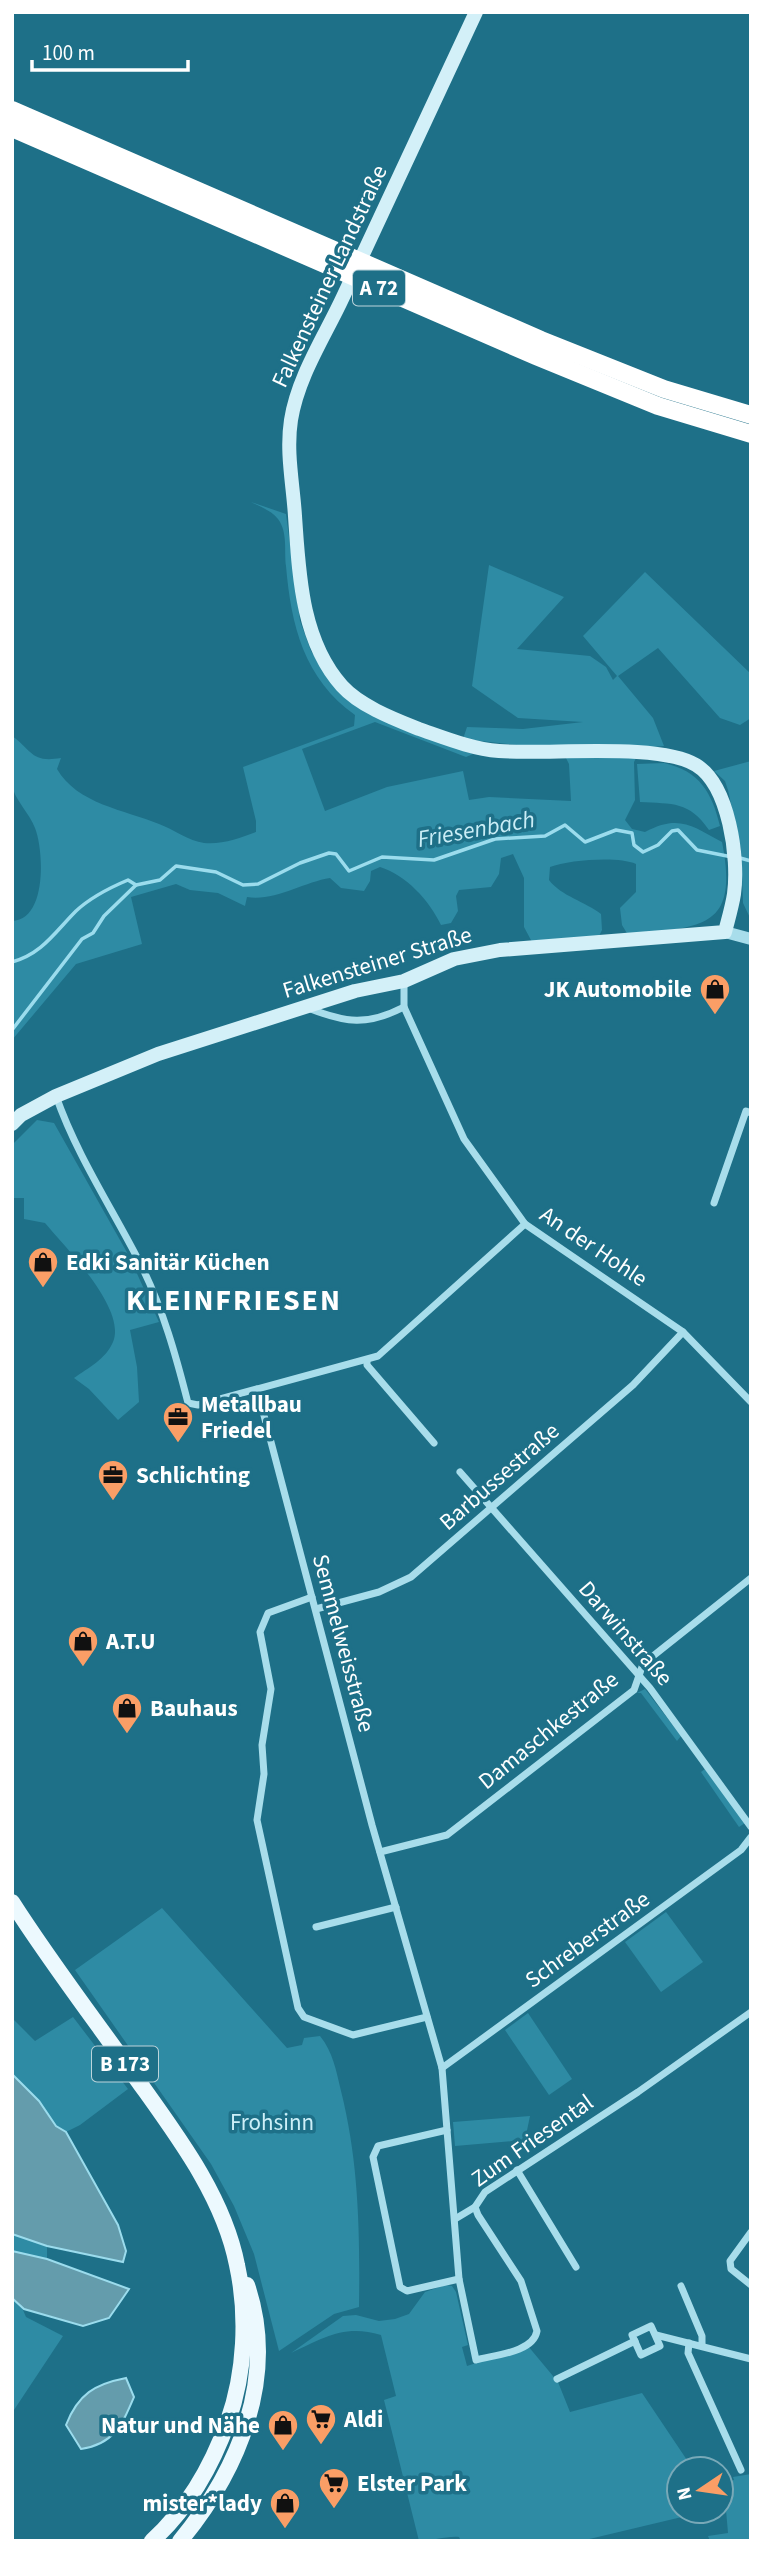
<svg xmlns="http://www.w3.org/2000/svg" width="763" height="2553" viewBox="0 0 763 2553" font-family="'Source Sans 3',sans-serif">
<rect width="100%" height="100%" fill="#1e7088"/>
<g fill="#2e8ba4">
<path d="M 251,502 L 286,514 L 300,621 L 311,651 L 328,678 L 349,700 L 473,754 L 466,757 L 375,722 L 302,749 L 325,811 L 387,787 L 463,771 L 469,800 L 489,797 L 571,801 L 569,764 L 562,750 L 463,739 L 467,727 L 523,729 L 583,722 L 518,718 L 472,686 L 489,565 L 564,597 L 517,649 L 590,656 L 606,667 L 613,680 L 617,676 L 583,636 L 645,572 L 751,674 L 751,718 L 740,725 L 720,718 L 658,648 L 618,676 L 653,718 L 664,746 L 641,748 L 634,762 L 635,800 L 625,820 L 632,829 L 645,832 C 679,814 692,826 722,842 C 740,932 699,926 628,935 L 622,925 L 620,908 L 636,892 L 636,864 C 618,856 569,860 550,867 L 549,880 C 561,896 586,902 601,914 L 602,930 L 598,938 L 532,942 L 524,927 L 524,878 L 513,854 L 501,858 L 499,874 L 491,887 L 459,890 L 456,896 L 458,911 L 451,923 L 441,925 C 429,900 406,875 380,867 L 371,871 L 370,881 L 364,891 L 341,888 L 330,878 C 304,882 273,902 247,897 L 245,906 L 218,893 L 190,890 L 176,884 L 131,897 L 142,944 L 76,964 L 12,1040 L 12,921 C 47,920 44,851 35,828 C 30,814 14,799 12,785 C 10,769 12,752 12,736 C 33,751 31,763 61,758 L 57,769 C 77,804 125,810 159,824 C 173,829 189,841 204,843 C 221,845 240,838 256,832 L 256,821 L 243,767 L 354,726 L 355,715 C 304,679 291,625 286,566 C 284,551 288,532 278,519 C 271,510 260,507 251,502 Z"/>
<polygon points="751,761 751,920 743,903 741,850 728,790 725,781 714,771"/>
<path d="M 664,763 C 700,771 712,793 720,826 L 709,830 C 689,801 673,804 640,802 L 637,764 Z"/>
<path d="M 37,1120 L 54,1123 L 129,1256 L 159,1322 L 130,1330 L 137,1367 L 139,1402 L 118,1420 L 89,1389 L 74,1378 C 88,1368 106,1359 113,1342 C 127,1309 65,1247 45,1223 L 24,1219 L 24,1198 L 12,1198 L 12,1145 Z"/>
<polygon points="645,1689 681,1736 677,1741 641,1693 637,1693"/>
<polygon points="705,1769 745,1823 739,1827 701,1772"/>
<path d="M 162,1908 L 287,2048 L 302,2045 L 304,2038 L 320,2036 C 333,2052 336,2070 341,2091 C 359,2163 360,2233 359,2307 L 334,2314 L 279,2351 L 254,2254 L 234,2206 L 211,2164 L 75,1970 Z"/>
<polygon points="666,1912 703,1962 661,1992 625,1942"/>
<polygon points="528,2013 572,2079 549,2095 505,2030"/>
<polygon points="73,2017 128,2089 80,2125 66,2132 56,2126 39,2101 12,2074 12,2018 35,2041"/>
<polygon points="530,2116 525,2140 455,2146 453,2122"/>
<polygon points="12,2234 47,2246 47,2259 12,2251"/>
<path d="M 445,2285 L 452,2286 L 456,2292 L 468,2345 L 462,2347 L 467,2366 L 528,2346 L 558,2382 L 570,2412 L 642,2393 L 693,2469 L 679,2469 L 679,2511 L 707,2511 L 581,2541 L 461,2541 L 459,2537 C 446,2536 433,2541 419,2541 L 384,2400 L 396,2396 L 381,2335 C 344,2324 324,2338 291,2353 L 343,2316 L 356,2315 L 379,2321 L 395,2319 L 409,2314 L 425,2292 Z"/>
<polygon points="12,2298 20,2303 26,2317 63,2336 12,2413"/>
<polygon points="751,2474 751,2541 710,2541 708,2536 728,2533 726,2510 721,2510 721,2484 734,2480 733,2477"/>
</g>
<g fill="#649cac" stroke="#9bdced" stroke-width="2">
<polygon points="12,2074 39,2101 56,2126 66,2132 118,2225 126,2251 123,2262 47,2246 12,2234"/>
<polygon points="12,2251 47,2259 129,2289 109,2318 83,2326 24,2309 12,2298"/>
<path d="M 126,2378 L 134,2397 C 122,2425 114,2444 81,2449 L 66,2425 C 78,2394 95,2384 126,2378 Z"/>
</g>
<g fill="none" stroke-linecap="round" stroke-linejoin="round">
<g stroke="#9bdced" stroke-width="3.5">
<polyline points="740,858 751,861"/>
<path d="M 12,962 C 42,954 55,932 76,911 C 91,897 109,888 128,880 L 136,885"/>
<polyline points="12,1030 82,939 93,933 104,916 136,885 160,880 176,866 216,872 243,885 258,884 300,863 329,853 336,854 349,871 382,857 434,860 495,839 545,836 565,825 585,842 616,830 632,833 634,845 643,852 658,845 672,831 678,830 697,850 732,857"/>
</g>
<g stroke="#a8ddeb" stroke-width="7">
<polyline points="404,981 404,1007 464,1139 525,1224 683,1332 751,1402"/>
<path d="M 308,1008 C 346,1023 367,1026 404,1007"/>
<path d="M 56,1096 C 77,1156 112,1208 141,1265 C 163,1309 176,1356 188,1403 L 198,1405 L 378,1356 L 525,1224"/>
<polyline points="714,1203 746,1111 751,1113"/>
<polyline points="367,1360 367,1365 434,1443"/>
<path d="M 257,1389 L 372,1825 L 442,2068 L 459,2279 L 476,2360 C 493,2355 533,2353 537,2331 L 521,2281 L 478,2215 L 475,2207"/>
<polyline points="460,1472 650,1688 751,1827"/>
<polyline points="312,1597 268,1613 260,1632 271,1689 262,1745 264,1774 257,1820 298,2008 304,2017 353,2035 427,2017"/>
<polyline points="316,1609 379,1592 411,1577 633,1385 683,1332"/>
<polyline points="380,1852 447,1835 634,1690 643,1664 751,1578"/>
<polyline points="316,1927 396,1907"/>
<polyline points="442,2068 741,1850 751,1837"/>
<polyline points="447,2130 378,2146 373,2157 400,2287 407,2291 459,2279"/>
<polyline points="517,2170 576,2267"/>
<polyline points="455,2219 475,2207 485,2192 638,2092 751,2012"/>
<polyline points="751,2232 730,2261 731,2269 751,2285"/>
<polyline points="681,2286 702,2336 702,2346"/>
<polygon points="651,2326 660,2346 641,2355 632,2335"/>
<polyline points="656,2335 751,2359"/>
<polyline points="689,2343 688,2353 741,2470"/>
<polyline points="557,2379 635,2341"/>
</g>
<polyline stroke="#a8ddeb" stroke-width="12" points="725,932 751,939"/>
<path stroke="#d3f0f8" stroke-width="14" d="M 12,1124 L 21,1115 L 56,1096 L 158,1054 L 355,991 L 404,981 L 454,959 L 500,950 L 725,932 C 728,920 732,907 734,894 C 739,858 729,785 696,765 C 659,742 547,755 499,751 C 472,749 445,738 419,729 C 394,719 360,706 342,686 C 301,640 299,573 295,516 C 293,484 286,452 291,420 C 298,376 325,336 343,297 C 387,202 432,107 476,12"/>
<g stroke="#ecf9fe" stroke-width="16">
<path d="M 12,1902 C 49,1960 91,2015 131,2071 C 172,2129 223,2193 237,2265 C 248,2315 245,2373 228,2421 C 212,2466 188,2508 152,2541"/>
<path d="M 180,2541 C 239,2470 278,2377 247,2285"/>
</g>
<g stroke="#fff" stroke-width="18">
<polyline points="12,110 541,340 664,389 751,415"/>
<polyline points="12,128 536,356 658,406 751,434"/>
</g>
</g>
<defs>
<g id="shop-pin" transform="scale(1.575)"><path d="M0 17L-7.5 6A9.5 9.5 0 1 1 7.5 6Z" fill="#fa9e66" stroke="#1e7088"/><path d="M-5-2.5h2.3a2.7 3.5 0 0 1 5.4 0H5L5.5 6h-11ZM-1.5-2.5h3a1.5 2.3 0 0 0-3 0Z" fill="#111"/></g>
<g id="office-pin" transform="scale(1.575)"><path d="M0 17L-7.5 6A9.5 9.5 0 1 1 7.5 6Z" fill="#fa9e66" stroke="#1e7088"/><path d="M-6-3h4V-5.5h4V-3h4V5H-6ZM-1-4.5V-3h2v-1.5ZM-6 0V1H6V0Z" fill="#111"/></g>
<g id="supermarket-pin" transform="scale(1.575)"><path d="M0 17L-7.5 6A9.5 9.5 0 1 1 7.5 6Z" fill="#fa9e66" stroke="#1e7088"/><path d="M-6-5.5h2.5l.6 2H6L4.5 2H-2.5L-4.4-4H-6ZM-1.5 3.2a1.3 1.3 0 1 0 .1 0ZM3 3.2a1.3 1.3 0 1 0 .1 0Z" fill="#111"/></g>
</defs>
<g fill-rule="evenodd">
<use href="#shop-pin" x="715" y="989"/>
<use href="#shop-pin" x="43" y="1262"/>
<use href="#office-pin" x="178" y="1417"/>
<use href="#office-pin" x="113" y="1475"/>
<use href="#shop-pin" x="83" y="1641"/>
<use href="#shop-pin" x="127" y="1708"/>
<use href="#supermarket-pin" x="321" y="2419"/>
<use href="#shop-pin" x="283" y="2425"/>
<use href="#supermarket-pin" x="334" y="2483"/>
<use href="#shop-pin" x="285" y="2503"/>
</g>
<g text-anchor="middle" stroke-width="7" stroke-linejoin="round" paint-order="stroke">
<g fill="#1e7088" stroke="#bcd4db" stroke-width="2">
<rect x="353" y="270.5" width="52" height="35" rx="5"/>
<rect x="92" y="2046.5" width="66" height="35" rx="5"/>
</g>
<g font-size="21" font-weight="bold" fill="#fff">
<text x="379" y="295">A 72</text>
<text x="125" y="2071">B 173</text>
</g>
<g font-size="23" fill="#fff" stroke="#1e7088">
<text transform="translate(329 276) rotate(-65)" y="8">Falkensteiner Landstraße</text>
<text transform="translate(377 962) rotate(-17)" y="8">Falkensteiner Straße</text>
<text transform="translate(594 1246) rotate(34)" y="8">An der Hohle</text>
<text transform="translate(499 1476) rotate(-41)" y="8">Barbussestraße</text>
<text transform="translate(626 1633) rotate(49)" y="8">Darwinstraße</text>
<text transform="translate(344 1643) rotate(75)" y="8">Semmelweisstraße</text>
<text transform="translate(548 1730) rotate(-39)" y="8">Damaschkestraße</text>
<text transform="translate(587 1939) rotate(-36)" y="8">Schreberstraße</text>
<text transform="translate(532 2140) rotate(-35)" y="8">Zum Friesental</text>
</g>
<g font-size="23" font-weight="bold" fill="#fff" stroke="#1e7088" text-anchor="start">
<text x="692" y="997" text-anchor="end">JK Automobile</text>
<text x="66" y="1270">Edki Sanitär Küchen</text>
<text x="201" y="1412">Metallbau<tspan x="201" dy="26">Friedel</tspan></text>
<text x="136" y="1483">Schlichting</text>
<text x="106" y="1649">A.T.U</text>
<text x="150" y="1716">Bauhaus</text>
<text x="344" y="2427">Aldi</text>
<text x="260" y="2433" text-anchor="end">Natur und Nähe</text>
<text x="357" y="2491">Elster Park</text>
<text x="262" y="2511" text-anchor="end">mister*lady</text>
</g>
<g font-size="23" fill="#cdeff8" stroke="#1e7088">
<text x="272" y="2130">Frohsinn</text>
</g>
<g font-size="24" font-style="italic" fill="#caedf6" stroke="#1e7088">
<text transform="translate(476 829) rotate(-10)" y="8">Friesenbach</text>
</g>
<g font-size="30" font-weight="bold" letter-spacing="2" fill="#fff" stroke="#1e7088">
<text x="234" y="1310">KLEINFRIESEN</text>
</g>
</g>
<rect width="763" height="2553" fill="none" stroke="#ffffff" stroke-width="28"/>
<g transform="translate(700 2490) rotate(257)"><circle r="33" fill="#1e7088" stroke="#78a9b8" stroke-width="2"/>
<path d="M0-5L12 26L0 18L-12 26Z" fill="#fa9e66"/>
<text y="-10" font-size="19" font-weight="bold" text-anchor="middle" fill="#ffffff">N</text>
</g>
<path d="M32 60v10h156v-10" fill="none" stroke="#ffffff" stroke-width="3.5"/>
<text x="42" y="60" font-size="21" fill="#ffffff" stroke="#1e7088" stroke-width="5" paint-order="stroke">100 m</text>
</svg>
